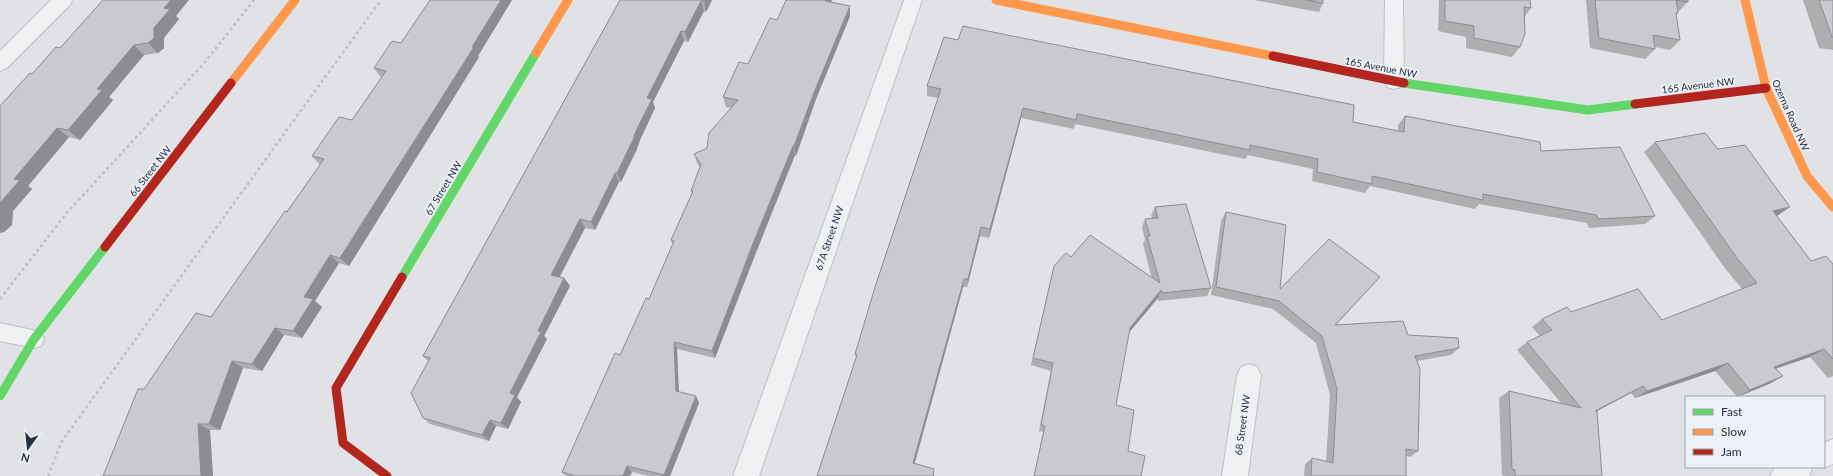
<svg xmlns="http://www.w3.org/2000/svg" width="1833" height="476" viewBox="0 0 1833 476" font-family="Lato,sans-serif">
<rect width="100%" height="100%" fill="#e0e2e5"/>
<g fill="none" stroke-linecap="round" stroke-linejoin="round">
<g stroke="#bec0c3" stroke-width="2">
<polygon id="lane" points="0,323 41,332 44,339 41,346 34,348 0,341"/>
</g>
<g stroke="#bec0c3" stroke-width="2">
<g id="street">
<polygon points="51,0 72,0 70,5 7,68 0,71 0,51"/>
<polygon points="904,0 922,0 759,476 733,476"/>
<polygon points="1385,0 1403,0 1404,81 1401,87 1394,89 1387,87 1384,81"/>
<polygon points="1249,364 1257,367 1261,375 1248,476 1222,476 1237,375 1241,367"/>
<polygon points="1833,439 1833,464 1824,468 1821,467 1824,467 1824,443"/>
<polygon points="1775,467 1813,467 1809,476 1770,476"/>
</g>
</g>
<g stroke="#bfc0c5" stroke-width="2.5" stroke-dasharray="3 3" stroke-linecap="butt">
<polyline points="0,299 65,215 205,62 254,0"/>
<polyline points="48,476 62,441 381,0"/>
</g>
<use href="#lane" fill="#eff0f2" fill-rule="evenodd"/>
<use href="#street" fill="#eff0f2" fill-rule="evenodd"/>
<g stroke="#63d668" stroke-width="9">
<polyline points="1404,83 1588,110 1635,104"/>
<polyline points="402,277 536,53"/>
<polyline points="0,396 34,339 105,247"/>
</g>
<g stroke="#ff974d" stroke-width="9">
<polyline points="996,0 1273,56"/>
<polyline points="1745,0 1766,88 1807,176 1833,207"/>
<polyline points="536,53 568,0"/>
<polyline points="231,83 295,0"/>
</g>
<g stroke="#b3261e" stroke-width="9">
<polyline points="1273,56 1404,83"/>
<polyline points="1635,104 1766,88"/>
<polyline points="105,247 231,83"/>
<polyline points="387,476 343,443 336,388 402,277"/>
</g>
</g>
<g fill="#acaeb0">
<polygon points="430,0 512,0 478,56 479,57 349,266 339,263 315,301 322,307 302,338 284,335 262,371 243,368 220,430 210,430 213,476 103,476 144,389 211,317 320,165 312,156 352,120 381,78 374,68 401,43"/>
<polygon points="620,0 712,0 706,12 704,11 688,42 684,41 653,102 655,108 640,140 637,149 621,182 619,182 595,230 585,228 560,277 564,278 570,286 544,336 547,339 517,397 521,402 508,429 496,426 489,441 430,424 423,418 428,361 423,356"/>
<polygon points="832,0 831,2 850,6 850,16 816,99 796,156 795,155 757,250 715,358 677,349 679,392 699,403 670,476 649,476 632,472 630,476 566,476 562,472 620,355 649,299 673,245 671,240 692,194 691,191 700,167 697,163 694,154 707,148 731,108 726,107 723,97 748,64 777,20"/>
<polygon points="1254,0 1323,0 1323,3 1319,12"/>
<polygon points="1439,0 1530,0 1531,8 1525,16 1520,47 1512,57 1466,48 1466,37 1438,31"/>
<polygon points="1586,0 1688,0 1688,2 1678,12 1678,13 1676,15 1680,40 1670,50 1655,47 1655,49 1645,59 1590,48"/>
<polygon points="1803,0 1833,0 1833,50 1819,48"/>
<polygon points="176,16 179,19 164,38 164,48 158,53 144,55 109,97 113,100 80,140 69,137 28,186 32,189 13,211 12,225 4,232 32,74 60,48"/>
<polygon points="927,86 1353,122 1398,131 1398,125 1405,116 1541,151 1655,216 1645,224 1589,228 1587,223 1479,204 1475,209 1370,186 1365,193 1312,181 1313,169 1248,155 1245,159 1075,124 1074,129 1021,118 989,238 980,236 967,287 963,287 915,463 934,474 934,476 817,476 856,357 855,354 938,98 927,96"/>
<polygon points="1655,142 1718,149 1777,216 1811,261 1833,264 1833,376 1828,378 1810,357 1776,368 1783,376 1769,384 1737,397 1715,371 1635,398 1631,393 1596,411 1602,476 1505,476 1502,475 1499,398 1509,391 1561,403 1517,350 1527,342 1540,336 1532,327 1542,319 1571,312 1662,320 1742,289 1724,267 1644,152"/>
<polygon points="1155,207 1211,288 1207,296 1158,301 1158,298 1129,332 1116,405 1128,451 1141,476 1034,476 1043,432 1039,431 1051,371 1031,365 1054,266 1071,257 1152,279 1143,244 1145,240 1142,227 1145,219 1152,218 1151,216"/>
<polygon points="1226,212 1280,289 1380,277 1336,325 1408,335 1459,348 1451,355 1417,361 1418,451 1410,457 1406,456 1406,476 1304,476 1305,464 1312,458 1326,462 1330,395 1316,343 1273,309 1211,295 1221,221"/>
</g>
<g fill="#8c8d90">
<polygon points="171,0 189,0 176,16 179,19 164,38 164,48 158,53 148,43 154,28 164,8"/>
<polygon points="501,0 512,0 478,56 479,57 349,266 340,258"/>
<polygon points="704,0 712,0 706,12 704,1"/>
<polygon points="826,0 832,0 827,11 825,1"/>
<polygon points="701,1 704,11 688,42 685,32"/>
<polygon points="850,6 850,16 816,99 796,156 794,146 815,90"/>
<polygon points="681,31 684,41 653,102 655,108 640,140 637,149 621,182 617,173 636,131 647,98"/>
<polygon points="134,45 144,55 109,97 113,100 80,140 68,130 97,89"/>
<polygon points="1023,108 1021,118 989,238 990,229"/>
<polygon points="57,128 69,137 28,186 32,189 13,211 12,225 4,232 0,233 0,203 14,179"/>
<polygon points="793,146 795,155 757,250 715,358 712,351 754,241"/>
<polygon points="615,173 619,182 595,230 591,222"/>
<polygon points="1790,207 1777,216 1773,211"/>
<polygon points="580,219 585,228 556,283 551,275"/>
<polygon points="981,227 980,236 967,287 968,279"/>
<polygon points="330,255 339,263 315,301 322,307 302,338 293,331 304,297"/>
<polygon points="564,278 570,286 544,336 547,339 517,397 521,402 508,429 501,423 510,393 538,331"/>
<polygon points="964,279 963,287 913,469 913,463"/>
<polygon points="1161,290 1158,298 1127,335 1130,328"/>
<polygon points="275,328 284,335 262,371 252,364"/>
<polygon points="674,342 677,349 679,398 676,391"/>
<polygon points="1824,349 1810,357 1760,374 1774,367"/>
<polygon points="232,361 243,368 220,430 209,424"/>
<polygon points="1728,363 1715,371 1635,398 1647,391"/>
<polygon points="1783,376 1769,384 1737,397 1750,390"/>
<polygon points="1643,386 1631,393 1584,418 1595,411"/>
<polygon points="696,396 699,403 670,476 665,476 664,475"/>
<polygon points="490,420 496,426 489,441 482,435"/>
<polygon points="198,424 210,430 213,476 201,476"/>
<polygon points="627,466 632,472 630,476 623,476"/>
</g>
<g fill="#c8cacd" stroke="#8c8d90">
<polygon points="103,0 171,0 164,8 170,9 154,28 154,38 148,43 134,45 97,89 102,90 68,130 57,128 14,179 20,180 0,203 0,204 0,106 30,73 32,74 56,47 60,48"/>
<polygon points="430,0 501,0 472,47 474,47 340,258 330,255 304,297 313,299 293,331 275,328 252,364 232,361 209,424 198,424 201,476 103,476 138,389 144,389 196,313 211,317 285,211 287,212 324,159 312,156 339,117 352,120 386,71 374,68 392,41 401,43"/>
<polygon points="620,0 704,0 704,1 701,1 685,32 681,31 647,98 652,99 636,131 633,140 617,173 615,173 591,222 580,219 551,275 564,278 538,331 541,332 510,393 515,395 501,423 490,420 482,435 423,418 411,393 430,358 423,356"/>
<polygon points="786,0 826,0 825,1 850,6 815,90 794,146 793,146 754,241 712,351 674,342 676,391 696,396 664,475 627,466 623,476 576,476 562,472 615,353 620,355 646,298 649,299 674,241 671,240 693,191 691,191 701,164 694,154 707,148 709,133 738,100 723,97 739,62 748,64 770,18 777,20"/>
<polygon points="1306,0 1323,0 1323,3"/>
<polygon points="1445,0 1530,0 1531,8 1524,7 1525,34 1520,47 1474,38 1474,26 1445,21"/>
<polygon points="1595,0 1688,0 1688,2 1676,0 1678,13 1676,13 1680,40 1653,35 1655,49 1599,38"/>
<polygon points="1819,0 1833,0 1833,37 1832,37"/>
<polygon points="963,26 1354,105 1353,122 1404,132 1405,116 1540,142 1541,151 1620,147 1655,216 1599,219 1596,215 1483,194 1483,200 1372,176 1372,184 1317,172 1318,159 1250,145 1250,150 1077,114 1076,120 1023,108 990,229 981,227 968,279 964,279 913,463 934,469 933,476 817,476 857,355 855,354 876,284 941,89 927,86 944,37 958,40"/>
<polygon points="1705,133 1718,149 1745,145 1790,207 1773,211 1811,261 1826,256 1833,264 1833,359 1824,349 1774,367 1783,376 1750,390 1728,363 1647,391 1643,386 1595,411 1597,411 1602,476 1515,476 1515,470 1512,469 1509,391 1581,408 1527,342 1552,330 1542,319 1567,307 1571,312 1638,289 1662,320 1757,283 1737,258 1655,142"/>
<polygon points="1186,204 1211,288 1162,293 1161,290 1130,328 1116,405 1134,410 1128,451 1145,456 1141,476 1034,476 1045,426 1041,425 1053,363 1033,358 1054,266 1066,253 1071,257 1090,235 1160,283 1147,236 1150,236 1145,219 1158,218 1155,207"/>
<polygon points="1226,212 1286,225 1280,289 1329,239 1380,277 1335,325 1403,321 1408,335 1458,338 1459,348 1415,356 1420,369 1418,451 1406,449 1406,476 1311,476 1312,458 1333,463 1337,389 1322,336 1279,301 1216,287"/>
</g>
<g text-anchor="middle" stroke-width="3.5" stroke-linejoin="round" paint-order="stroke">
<g font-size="10" fill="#262f3f" stroke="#edf0f6">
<text transform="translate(1381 67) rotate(11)" y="4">165 Avenue NW</text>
<text transform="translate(1698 85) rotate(-7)" y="4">165 Avenue NW</text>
<text transform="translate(1791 115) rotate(66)" y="4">Ozerna Road NW</text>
<text transform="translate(150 171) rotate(-52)" y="4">66 Street NW</text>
<text transform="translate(443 188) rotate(-59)" y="4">67 Street NW</text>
<text transform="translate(829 238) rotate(-71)" y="4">67A Street NW</text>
<text transform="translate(1242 425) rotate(-82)" y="4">68 Street NW</text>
</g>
</g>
<rect x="1685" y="396" width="140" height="72" fill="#edf0f6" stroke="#9da3ad"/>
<rect x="1693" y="409" width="20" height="6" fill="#63d668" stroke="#9da3ad"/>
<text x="1721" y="416" font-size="12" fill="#262f3f">Fast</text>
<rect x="1693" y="429" width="20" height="6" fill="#ff974d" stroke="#9da3ad"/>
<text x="1721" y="436" font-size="12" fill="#262f3f">Slow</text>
<rect x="1693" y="449" width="20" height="6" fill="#b3261e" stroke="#9da3ad"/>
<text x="1721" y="456" font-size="12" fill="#262f3f">Jam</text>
<g transform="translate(28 448) rotate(195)" stroke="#edf0f6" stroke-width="3" paint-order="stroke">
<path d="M0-3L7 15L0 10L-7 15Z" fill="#262f3f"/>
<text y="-6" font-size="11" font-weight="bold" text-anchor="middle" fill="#262f3f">N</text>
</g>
</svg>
